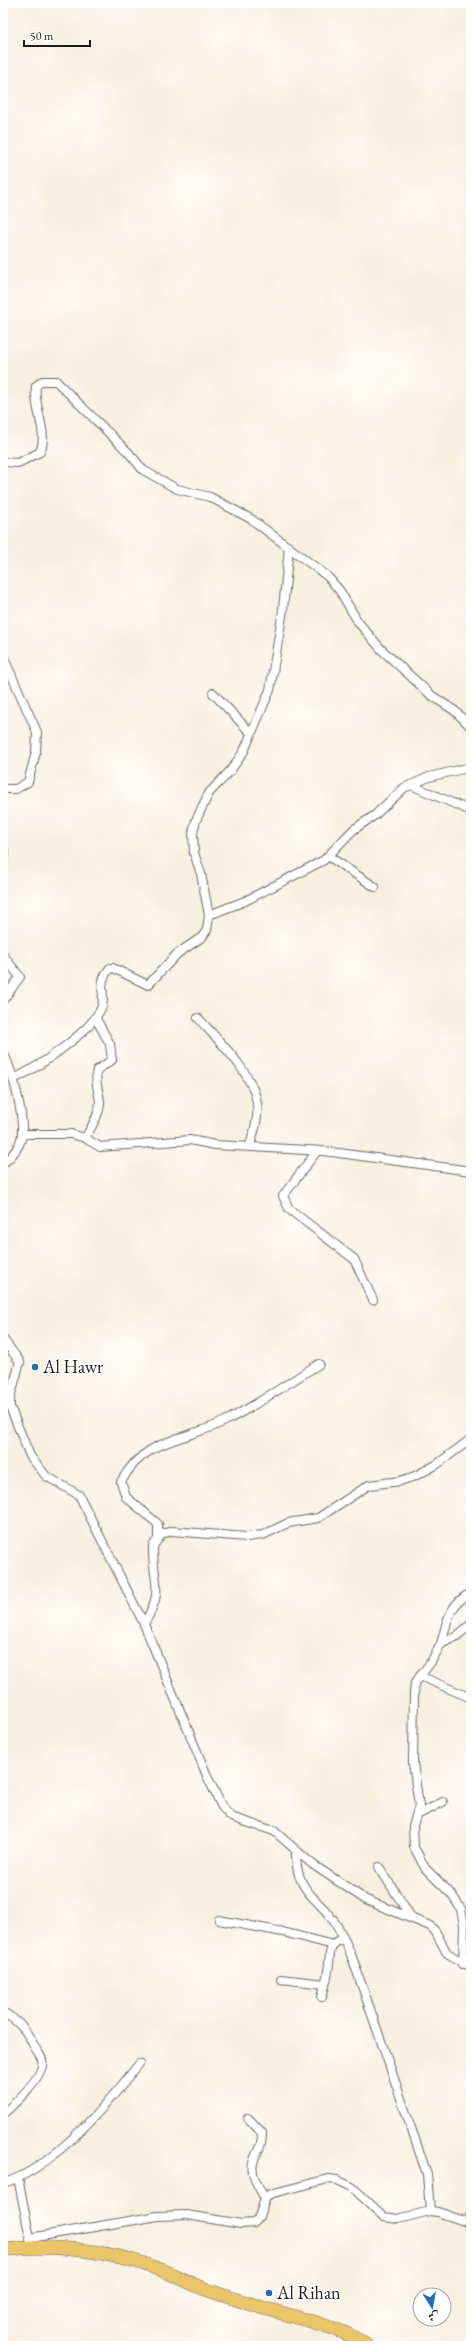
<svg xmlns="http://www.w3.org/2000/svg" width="474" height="2349" viewBox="0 0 474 2349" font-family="'EB Garamond',Amiri,serif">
<rect width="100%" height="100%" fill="#fff"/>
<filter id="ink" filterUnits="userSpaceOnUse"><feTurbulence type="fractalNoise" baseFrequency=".025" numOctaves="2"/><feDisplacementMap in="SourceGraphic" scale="8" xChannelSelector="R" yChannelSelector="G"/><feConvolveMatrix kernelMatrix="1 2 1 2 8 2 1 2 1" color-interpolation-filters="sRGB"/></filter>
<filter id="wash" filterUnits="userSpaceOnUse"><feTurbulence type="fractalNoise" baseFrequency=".012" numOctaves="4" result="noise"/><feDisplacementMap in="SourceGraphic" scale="16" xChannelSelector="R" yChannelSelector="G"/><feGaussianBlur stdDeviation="0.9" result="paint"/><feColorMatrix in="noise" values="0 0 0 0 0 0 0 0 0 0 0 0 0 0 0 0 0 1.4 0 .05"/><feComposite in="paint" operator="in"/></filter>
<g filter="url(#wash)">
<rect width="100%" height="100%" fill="#f8efdf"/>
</g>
<g filter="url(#ink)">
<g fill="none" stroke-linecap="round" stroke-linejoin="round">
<g stroke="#696660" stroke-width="10">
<g id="street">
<path d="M 3,462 L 18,463 L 40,452 C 49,432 33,408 36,386 L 42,381 L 56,381 L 129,453 L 143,470 L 177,489 L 210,497 L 251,519 L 327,576 L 340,591 L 358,622 L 381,649 L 431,695 L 455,711 L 471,727"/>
<polyline points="3,656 37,732 36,752 28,782 16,789 3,789"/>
<polyline points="213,693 251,733"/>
<polyline points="411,785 471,811"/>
<polyline points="3,847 5,853 3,861"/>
<polyline points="328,856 375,887"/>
<polyline points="209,915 245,901 324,860 353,830 375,815 404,788 429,777 471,767"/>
<polyline points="3,955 20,977 3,1000"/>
<path d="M 198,1018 C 218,1040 253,1073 257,1103 C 259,1117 254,1132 250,1145"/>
<path d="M 3,1052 C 13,1072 23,1111 22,1133 C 22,1144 12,1157 3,1163"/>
<path d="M 13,1079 C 36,1069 94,1030 102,1006 C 106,993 96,985 110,968 L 113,968 L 148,985 L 177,954 L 202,937 L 207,930 L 209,915 L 201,874 L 194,853 L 193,832 L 196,820 L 209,793 L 231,770 L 244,751 L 270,690 L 283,610 L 289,547"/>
<polyline points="22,1134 71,1134 85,1138 100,1147 190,1140 215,1145 324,1151 471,1171"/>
<path d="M 85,1138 C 91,1128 100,1114 100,1102 C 99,1091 94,1081 97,1070 L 112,1060 L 110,1044 L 95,1017"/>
<polyline points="317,1151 283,1196 289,1209 354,1259 373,1300"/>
<path d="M 3,1339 L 20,1362 L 10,1398 L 10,1407 L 30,1456 L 46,1476 L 79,1495 L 144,1624 C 166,1587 152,1583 153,1546 L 162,1534 L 172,1531 L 246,1537 L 263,1535 L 288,1523 L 318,1518 L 369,1485 L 400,1481 L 415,1476 L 436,1465 L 471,1439"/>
<path d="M 158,1537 L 158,1524 L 126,1497 L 121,1482 C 145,1435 191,1441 231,1418 C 261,1402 290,1382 319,1364"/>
<polyline points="144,1624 208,1778 222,1807 231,1817 274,1831 312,1864 366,1900 430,1926 435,1931 447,1953 471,1967"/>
<path d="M 441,1644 C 447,1621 449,1604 471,1593"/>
<polyline points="420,1676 471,1698"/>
<polyline points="417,1815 443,1802"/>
<path d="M 296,1850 C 295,1896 320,1896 339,1929 C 344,1938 348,1948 352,1957 L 427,2174 L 430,2211"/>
<polyline points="379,1867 411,1917"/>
<polyline points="219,1920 283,1932 333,1945"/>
<polyline points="463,1964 464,1926 461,1909 452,1895 425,1868 414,1847 413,1826 419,1806 413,1763 414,1694 415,1683 431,1662 441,1644 457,1636 471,1624"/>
<polyline points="281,1979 325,1984"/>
<path d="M 322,1997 C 324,1988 327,1980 328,1971 C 331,1957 326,1944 343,1939"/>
<path d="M 3,2015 L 6,2014 C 19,2022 26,2030 33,2044 C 35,2049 41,2055 42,2060 C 46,2075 14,2104 3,2114"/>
<path d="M 248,2118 L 262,2133 C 262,2150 256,2150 253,2163 C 250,2175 260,2189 265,2199"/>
<polyline points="18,2178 30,2238"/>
<path d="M 3,2183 C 51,2171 109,2102 139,2064"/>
<polyline points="31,2246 30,2238 158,2216 187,2215 241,2224 254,2223 258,2219 265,2199 270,2194 328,2179 337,2180 352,2187 384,2217 398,2219 430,2211 438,2212 470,2223"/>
</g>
</g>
<g stroke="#696660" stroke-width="14">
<g id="primary">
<polyline points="471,2218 471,2226"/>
<path d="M 3,2250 C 55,2243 112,2251 161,2270 C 176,2275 190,2284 205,2289 C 223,2296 242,2301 260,2307 C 289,2316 345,2327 367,2346"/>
</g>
</g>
<use href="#street" stroke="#fff" stroke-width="8"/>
<use href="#primary" stroke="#ebc669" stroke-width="13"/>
</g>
</g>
<g fill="#1f6fb2" stroke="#fff" stroke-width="1.5">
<circle cx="35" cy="1367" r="4"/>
<circle cx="269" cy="2293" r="4"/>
</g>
<g text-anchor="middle" stroke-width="3" stroke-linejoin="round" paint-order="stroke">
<g font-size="18" fill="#1c1c1c" stroke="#fff" text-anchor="start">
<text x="43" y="1373">Al Hawr</text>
<text x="277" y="2299">Al Rihan</text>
</g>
</g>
<rect width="474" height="2349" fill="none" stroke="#fff" stroke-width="16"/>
<g transform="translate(432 2307) rotate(169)"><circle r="19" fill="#ffffff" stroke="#a4a4a4"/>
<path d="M0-3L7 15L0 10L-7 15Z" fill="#1f6fb2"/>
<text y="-6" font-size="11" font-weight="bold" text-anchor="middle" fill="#1c1c1c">ش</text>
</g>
<path d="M24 40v6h66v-6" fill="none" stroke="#1c1c1c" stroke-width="2"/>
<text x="30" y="40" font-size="12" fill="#1c1c1c" stroke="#ffffff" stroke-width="3" paint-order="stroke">50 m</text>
</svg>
